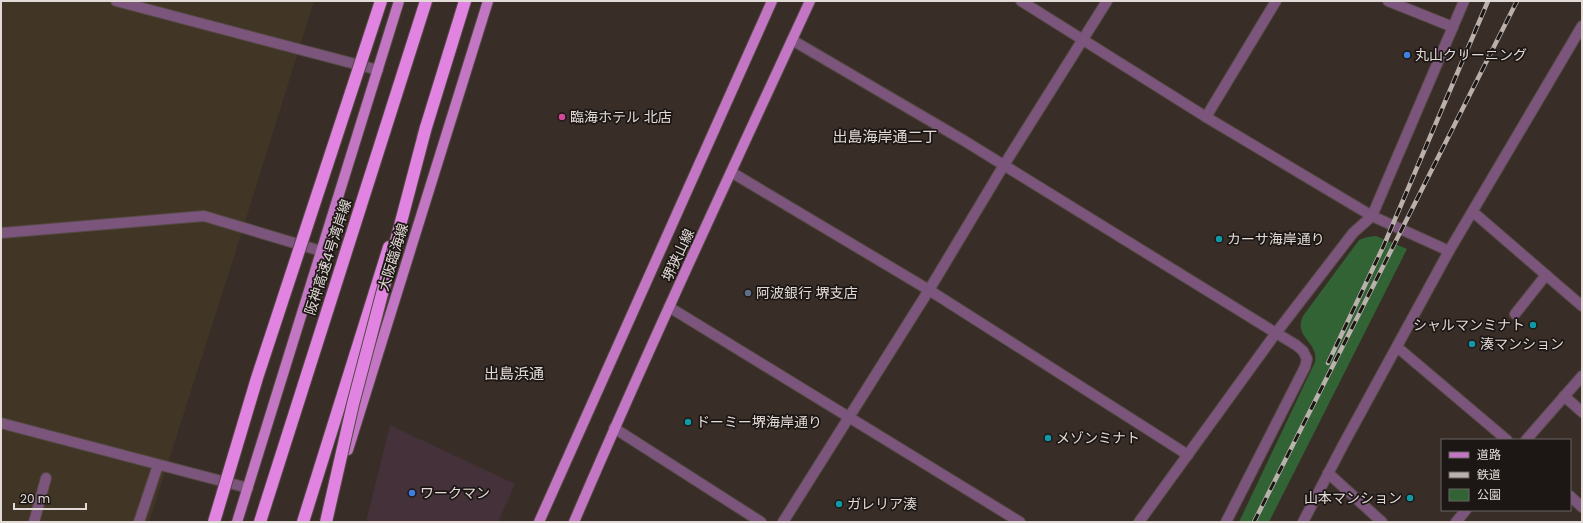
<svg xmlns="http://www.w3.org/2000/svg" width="1583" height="523" viewBox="0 0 1583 523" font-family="Poppins,'Noto Sans JP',sans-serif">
<rect width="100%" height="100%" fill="#392d27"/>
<polygon fill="#44313a" points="390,425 515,484 498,522 366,522"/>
<polygon fill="#413626" points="1,1 314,1 239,241 149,522 1,522"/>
<path fill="#326335" d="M 1376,236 L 1407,249 L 1269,522 L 1239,522 L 1315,362 C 1319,341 1293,338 1303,316 L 1359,240 L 1367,237 Z"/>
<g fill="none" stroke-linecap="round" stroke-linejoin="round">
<g stroke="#544943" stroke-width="12">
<g id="service">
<polyline points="116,1 378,70"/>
<polyline points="1388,1 1453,27"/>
<polyline points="1,233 204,216 321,251"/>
<polyline points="1515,314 1546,275"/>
<polyline points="1564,396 1582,412"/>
<polyline points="1,423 248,488"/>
<polyline points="34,522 46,478"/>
<polyline points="139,522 158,465"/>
</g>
</g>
<g stroke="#544943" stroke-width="12">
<polyline id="pedestrian" points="1226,522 1305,367 1307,359 1303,351 1296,345 1276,333"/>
</g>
<g stroke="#544943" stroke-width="12">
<g id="minor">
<polyline points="1021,1 1206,117 1372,216 1449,251"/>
<polyline points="792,40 963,140 1276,333"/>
<polyline points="1206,117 1276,1"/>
<polyline points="731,172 929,290 1188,455"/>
<polyline points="1473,212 1582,306"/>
<polyline points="669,307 1020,522"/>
<polyline points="1397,347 1507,440"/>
<polyline points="614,428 761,522"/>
<polyline points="1526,440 1582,376"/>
<polyline points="1570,496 1582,507"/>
<polyline points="783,522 929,290 1004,165 1107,1"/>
<polyline points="1139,522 1276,333 1353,233 1372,216 1464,1"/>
<polyline points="1303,522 1343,445 1449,251 1582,26"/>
<polyline points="1456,522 1466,510"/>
</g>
</g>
<g stroke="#544943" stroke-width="12">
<polyline id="tertiary" points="1328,473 1382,522"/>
</g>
<g stroke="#544943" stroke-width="12">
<g id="primary">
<polyline points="348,450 488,1"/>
<polyline points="237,522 399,1"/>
<polyline points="539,522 772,1"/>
<path d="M 574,522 C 649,347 730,174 810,1"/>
</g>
</g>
<g stroke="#544943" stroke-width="14">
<g id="motorway">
<polyline points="423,137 465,1"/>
<polyline points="260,522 426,1"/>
<polyline points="303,522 389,247"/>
</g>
</g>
<use href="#service" stroke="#7b557b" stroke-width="10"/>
<use href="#pedestrian" stroke="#7b557b" stroke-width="10"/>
<use href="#minor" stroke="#7b557b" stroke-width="10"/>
<use href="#tertiary" stroke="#7b557b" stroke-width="10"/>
<use href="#primary" stroke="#c376c4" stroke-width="10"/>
<use href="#motorway" stroke="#e083e1" stroke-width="12"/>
<g stroke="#bab1ad" stroke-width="4.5">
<g id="rail">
<polyline points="1328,363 1384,245 1488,1"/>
<polyline points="1254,522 1517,1"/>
</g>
</g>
<use href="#rail" stroke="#1c1714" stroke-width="3" stroke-dasharray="9" stroke-linecap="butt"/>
<g stroke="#544943" stroke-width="14" stroke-linecap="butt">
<g id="motorway-bridge">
<polyline points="214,522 257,378 381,1"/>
<polyline points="326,522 353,404 426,127"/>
</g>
</g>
<use href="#motorway-bridge" stroke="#e083e1" stroke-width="12"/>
</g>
<g fill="#3f7fe0" stroke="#1c1714" stroke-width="1.5">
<circle cx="1407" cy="55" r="4"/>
<circle cx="412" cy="493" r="4"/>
</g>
<circle fill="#d1479c" stroke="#1c1714" stroke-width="1.5" cx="562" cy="117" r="4"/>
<g fill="#0f9aa8" stroke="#1c1714" stroke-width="1.5">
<circle cx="1219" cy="239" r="4"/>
<circle cx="1533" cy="325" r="4"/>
<circle cx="1472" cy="344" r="4"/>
<circle cx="688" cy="422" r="4"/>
<circle cx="1048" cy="438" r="4"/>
<circle cx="1410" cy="498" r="4"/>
<circle cx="839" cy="504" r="4"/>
</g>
<circle fill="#5c6f8a" stroke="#1c1714" stroke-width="1.5" cx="748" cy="293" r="4"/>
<g text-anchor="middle" stroke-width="3.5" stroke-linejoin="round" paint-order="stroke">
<g font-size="14" fill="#e2dad6" stroke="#1c1714" text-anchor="start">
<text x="1415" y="60">丸山クリーニング</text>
<text x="570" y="122">臨海ホテル 北店</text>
<text x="1227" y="244">カーサ海岸通り</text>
<text x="756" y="298">阿波銀行 堺支店</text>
<text x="1525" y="330" text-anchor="end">シャルマンミナト</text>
<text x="1480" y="349">湊マンション</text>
<text x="696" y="427">ドーミー堺海岸通り</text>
<text x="1056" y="443">メゾンミナト</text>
<text x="420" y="498">ワークマン</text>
<text x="1402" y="503" text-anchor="end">山本マンション</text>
<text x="847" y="509">ガレリア湊</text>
</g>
<g font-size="14" fill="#e2dad6" stroke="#1c1714">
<text transform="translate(678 255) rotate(-65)" y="5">堺狭山線</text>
<text transform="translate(328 257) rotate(-72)" y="5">阪神高速4号湾岸線</text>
<text transform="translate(393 257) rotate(-73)" y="5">大阪臨海線</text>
</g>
<g font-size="15" fill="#e2dad6" stroke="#1c1714">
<text x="885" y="142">出島海岸通二丁</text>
<text x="514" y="379">出島浜通</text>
</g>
</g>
<rect width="1583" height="523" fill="none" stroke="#e2dad6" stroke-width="4"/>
<rect x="1441" y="439" width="130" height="72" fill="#1c1714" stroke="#6b6562"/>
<rect x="1449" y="452" width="20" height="6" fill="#c376c4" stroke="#6b6562"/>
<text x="1477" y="459" font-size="12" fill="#e2dad6">道路</text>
<rect x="1449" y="472" width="20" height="6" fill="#bab1ad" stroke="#6b6562"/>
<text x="1477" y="479" font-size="12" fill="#e2dad6">鉄道</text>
<rect x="1449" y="489" width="20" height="12" fill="#326335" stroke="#6b6562"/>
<text x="1477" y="499" font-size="12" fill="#e2dad6">公園</text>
<path d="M14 503v6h72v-6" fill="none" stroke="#e2dad6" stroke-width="2"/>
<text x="20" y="503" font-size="12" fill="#e2dad6" stroke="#1c1714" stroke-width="3" paint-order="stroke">20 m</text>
</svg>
